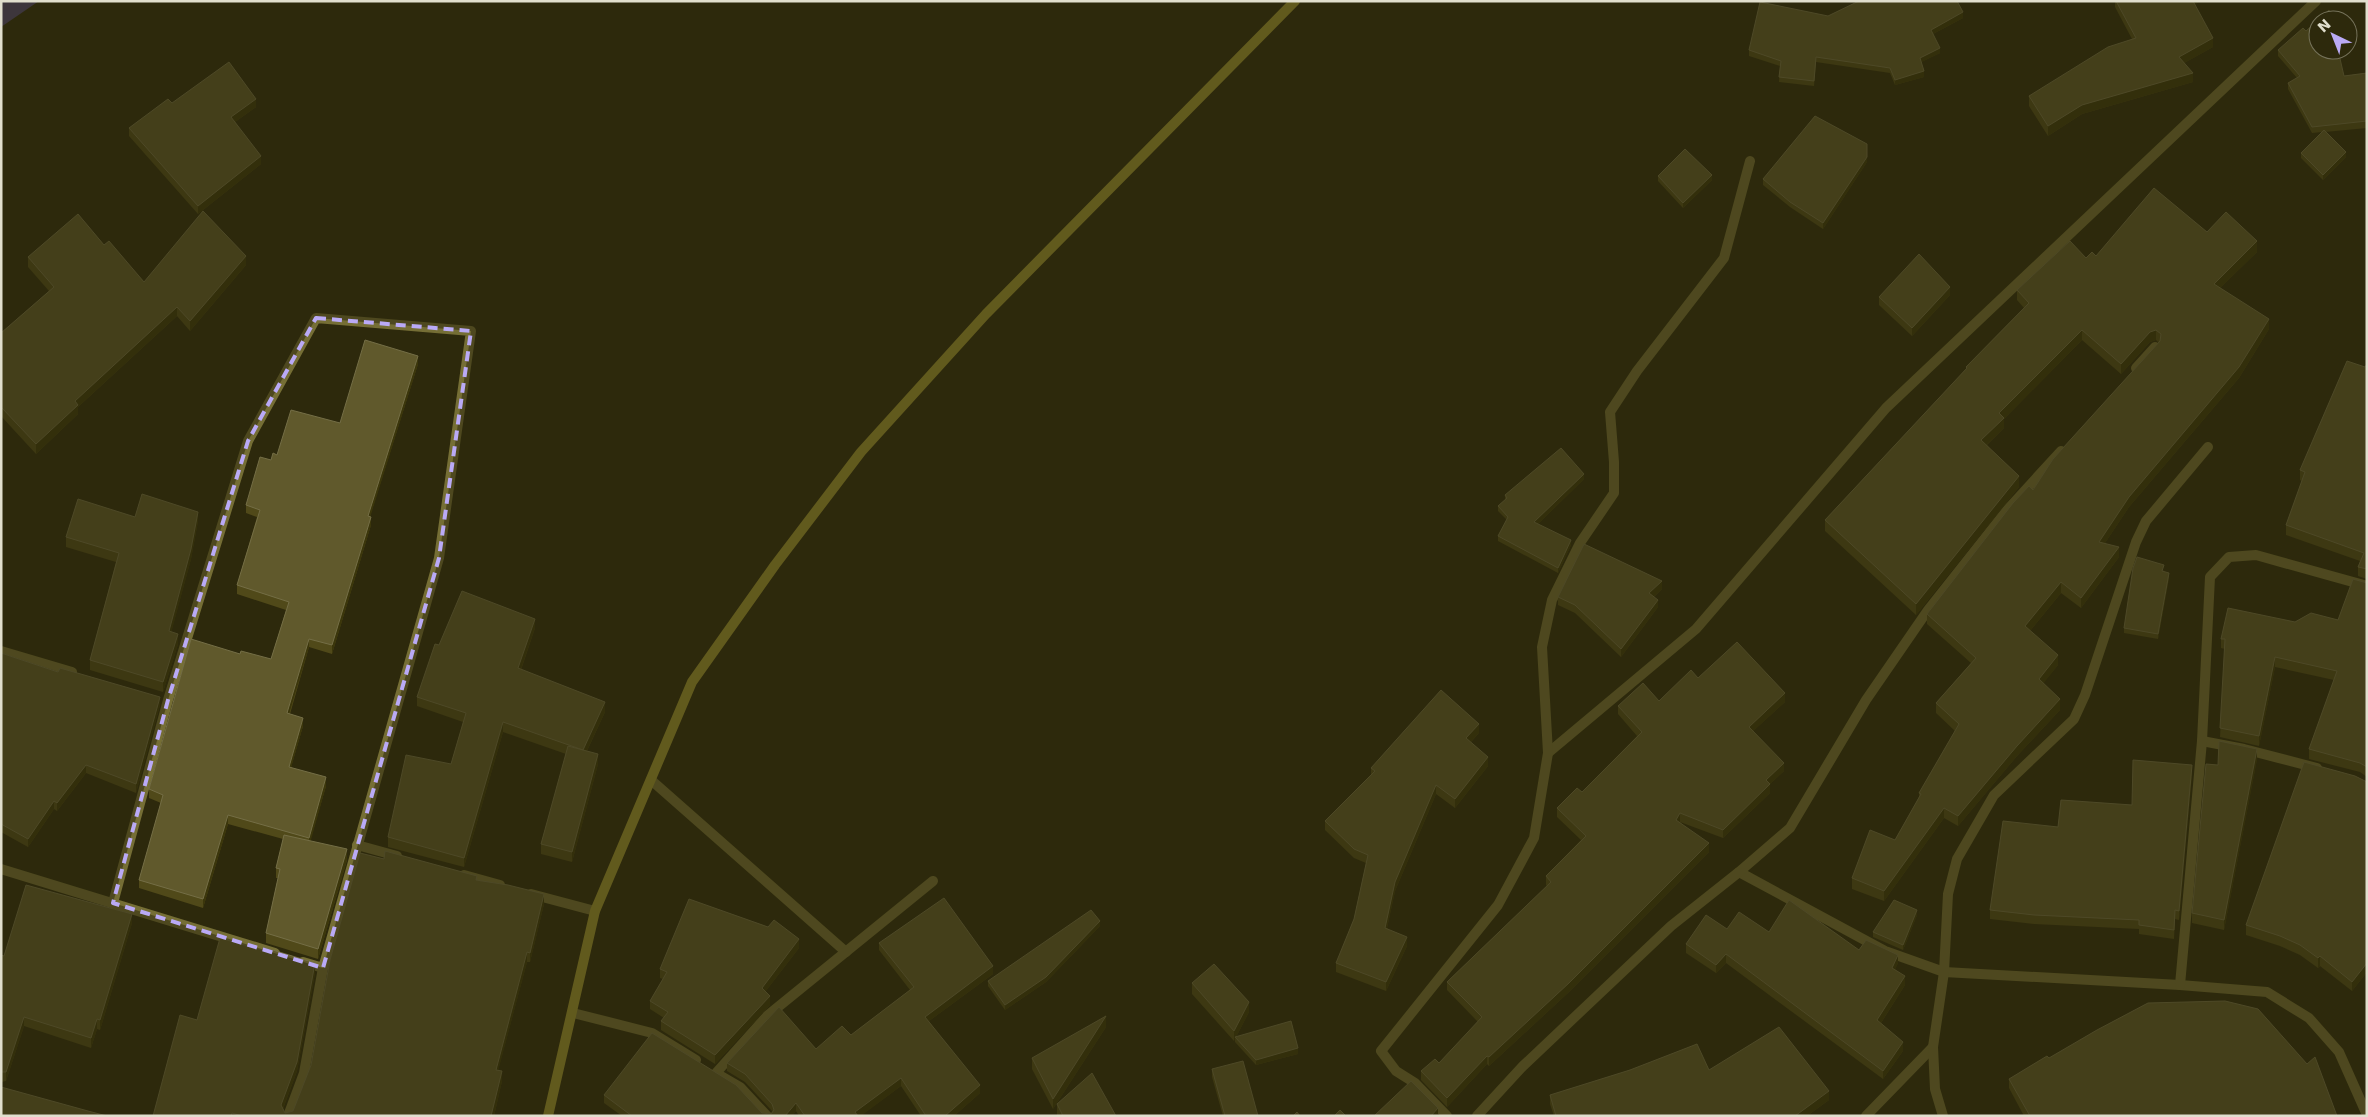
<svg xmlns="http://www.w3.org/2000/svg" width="2368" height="1117" viewBox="0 0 2368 1117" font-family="'DejaVu Sans',sans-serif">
<rect width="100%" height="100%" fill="#2d290c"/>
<polygon fill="#504575" points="1,1 39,1 1,27"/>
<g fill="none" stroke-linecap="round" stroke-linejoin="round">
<g stroke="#756e35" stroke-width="10">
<polyline points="2136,368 2155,347"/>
<polyline points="1,651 72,672"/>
<polyline points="2202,741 2244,749 2317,768"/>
<polyline points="1548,753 1696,629 1886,408 2316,1"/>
<polyline points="651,780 846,952"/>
<polyline points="357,845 397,856"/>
<polyline points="1,869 275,953"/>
<polyline points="1739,872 1885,951 1944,972 2180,985 2267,992 2309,1018 2339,1052 2367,1115"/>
<polyline points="464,875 500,885"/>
<polyline points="531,894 595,911"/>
<polyline points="113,903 168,700 248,441 316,318 471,331 439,558 323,968 303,962"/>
<polyline points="2180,985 2202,741 2210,577 2229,557 2256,555 2367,586"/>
<polyline points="573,1013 652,1033 696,1060"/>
<polyline points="716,1073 767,1016 933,881"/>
<polyline points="721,1076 740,1087 767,1116"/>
<polyline points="288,1116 304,1073 323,968"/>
<polyline points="1447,1116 1415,1083 1396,1071 1381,1051 1498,905 1534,838 1548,753 1542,647 1552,600 1580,543 1614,493 1614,462 1610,412 1637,371 1724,258 1750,161"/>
<polyline points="1477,1116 1523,1066 1671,926 1739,872 1790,828 1866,700 1928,610 2008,509 2061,451"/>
<polyline points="1866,1116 1933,1047"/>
<polyline points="1943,1116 1935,1089 1933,1047 1944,972 1948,894 1957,859 1994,795 2074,719 2085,695 2136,542 2146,521 2208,447"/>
</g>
<polyline stroke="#a19432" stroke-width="10" points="548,1116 595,911 692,682 775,565 861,452 986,314 1295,1"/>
</g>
<g fill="#504919">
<polygon points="2115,1 2200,1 2194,5 2213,47 2184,63 2193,82 2082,114 2048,136 2029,106 2029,96 2132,39 2115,7"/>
<polygon points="1828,16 1963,18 1933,34 1940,53 1921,62 1924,77 1895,85 1890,73 1816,62 1814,86 1779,82 1780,66 1749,56 1749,50"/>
<polygon points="2278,50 2344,76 2367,73 2367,128 2325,132 2346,157 2323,180 2301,158 2301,153 2322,132 2312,133 2288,89 2288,83 2297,78 2278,56"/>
<polygon points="172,103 256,107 235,122 261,164 198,214 129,136 129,128"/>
<polygon points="1867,162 1823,229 1790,207 1763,185 1763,179"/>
<polygon points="1658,176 1712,180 1683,208 1658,181"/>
<polygon points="2207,232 2257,252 2220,288 2269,329 2239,378 2129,507 2105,543 2119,557 2081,608 2061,593 2030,631 2058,665 2043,683 2060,710 2017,756 1958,826 1944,818 1884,901 1852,889 1852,878 1895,840 1919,797 1919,793 1955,731 1936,713 1936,703 1971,663 1927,624 1927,614 2159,343 2156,340 2150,342 2121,374 2082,340 2004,419 2004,428 1987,445 2019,487 1916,615 1825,531 1825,520 1966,370 1966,367 2024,308 2017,300 2017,290 2086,258"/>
<polygon points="104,245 144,282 246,265 190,331 177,316 78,407 78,414 36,454 1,416 1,333 49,291 28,267 28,257"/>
<polygon points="1950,295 1912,336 1879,305 1879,297"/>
<polygon points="418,364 370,516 371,525 332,654 309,647 290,714 303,726 291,767 326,786 310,841 347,860 318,959 266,943 266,933 278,878 276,878 276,868 283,839 228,824 203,908 139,888 139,880 161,803 149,798 149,789 240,654 271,659 286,610 237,594 237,585 257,517 246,513 246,505 271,460 277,455 340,423"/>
<polygon points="2367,364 2367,579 2358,576 2358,567 2360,561 2286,535 2286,525 2302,481 2300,480 2300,470"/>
<polygon points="1584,479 1538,524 1571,545 1558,573 1498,541 1498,536 1507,520 1498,511 1498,506 1505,500 1505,495"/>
<polygon points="135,517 198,521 191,559 171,632 178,644 163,692 90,670 90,660 116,562 66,547 66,537"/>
<polygon points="2164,570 2164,572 2169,578 2158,639 2124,633 2124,628"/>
<polygon points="2367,583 2367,777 2360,772 2309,759 2309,749 2334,680 2275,667 2259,746 2220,737 2225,649 2221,648 2221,639 2295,622 2338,620"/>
<polygon points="1662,589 1654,597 1658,607 1621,657 1575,613 1558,605 1558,597"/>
<polygon points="535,628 521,670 605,712 587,751 598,764 572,862 541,854 541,844 566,754 503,732 464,867 388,847 388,837 451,764 463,722 417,706 417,697 439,645"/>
<polygon points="1,653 160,705 136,793 86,773 57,811 54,809 28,847 1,832"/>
<polygon points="1698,678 1785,702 1753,731 1784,771 1770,784 1770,793 1723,838 1680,822 1709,852 1569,992 1489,1066 1487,1064 1447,1107 1421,1080 1421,1071 1439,1063 1478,1022 1447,990 1447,982 1547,886 1546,885 1546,876 1581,840 1557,817 1557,808 1582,792 1637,736 1618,714 1618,706 1659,701"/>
<polygon points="1479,733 1471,742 1488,766 1455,808 1436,794 1395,891 1387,928 1407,946 1386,991 1336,972 1336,963 1354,919 1366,863 1354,858 1325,830 1325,821 1371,775 1371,768"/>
<polygon points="2257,759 2224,930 2192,923 2192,913 2218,765"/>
<polygon points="2192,774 2179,920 2175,919 2174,939 2139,934 2139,929 2034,924 1990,919 1990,910 2058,827 2132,805"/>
<polygon points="2366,782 2367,782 2367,972 2352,991 2320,966 2318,968 2300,955 2280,946 2246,935 2246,925"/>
<polygon points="477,880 544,904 530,962 527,962 498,1070 502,1081 494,1116 153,1116 197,1020 315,973 297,1071 283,1109 285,1113 293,1111"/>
<polygon points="1917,915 1903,950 1873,937 1873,932"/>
<polygon points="132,923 100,1030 97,1029 91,1048 24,1026 6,1081 1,1082 1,955 4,956"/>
<polygon points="1100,926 1046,982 1005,1010 988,986 988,981"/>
<polygon points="1727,929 1769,932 1859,950 1898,963 1895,969 1905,985 1881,1023 1903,1051 1883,1079 1726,963 1716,973 1686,953 1686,944"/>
<polygon points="879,943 993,974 929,1021 980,1093 954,1116 921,1116 901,1086 860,1116 799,1116 796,1111 792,1116 622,1116 604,1103 604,1095 762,1113 771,1114 772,1111 745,1082 727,1071 727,1063 816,1049 851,1035 910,990 879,950"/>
<polygon points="799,948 765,992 770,1005 715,1064 661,1030 661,1021 664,1018 650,1009 650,1001 663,979 660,978 660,969"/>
<polygon points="1192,983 1249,1012 1236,1037 1298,1054 1256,1065 1235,1042 1235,1038 1234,1041 1192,994"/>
<polygon points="1106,1027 1053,1109 1032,1069 1032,1058"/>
<polygon points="2049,1058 2337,1116 2024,1116 2009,1088 2009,1079"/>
<polygon points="1212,1069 1258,1116 1223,1116 1212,1077"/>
<polygon points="1709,1070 1829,1100 1807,1116 1554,1116 1550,1104 1550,1095"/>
<polygon points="1057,1104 1116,1116 1057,1116"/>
</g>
<g fill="#3b360b">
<polygon points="2191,1 2200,1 2191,7"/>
<polygon points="1963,12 1963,18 1931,35 1931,30"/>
<polygon points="2213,38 2213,47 2179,66 2179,57"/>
<polygon points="1940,48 1940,53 1920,63 1920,58"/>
<polygon points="1924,71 1924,77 1895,85 1895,80"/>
<polygon points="2193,73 2193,82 2082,114 2048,136 2048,126 2082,105"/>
<polygon points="256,99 256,107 231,125 231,117"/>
<polygon points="2346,152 2346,157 2323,180 2323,175"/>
<polygon points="261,156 261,164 198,214 198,206"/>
<polygon points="1867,157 1867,162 1823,229 1823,223"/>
<polygon points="1712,175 1712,180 1683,208 1683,203"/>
<polygon points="2257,241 2257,252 2214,294 2214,284"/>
<polygon points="246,256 246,265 190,331 190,321"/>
<polygon points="1950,287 1950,295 1912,336 1912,328"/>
<polygon points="177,307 177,316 78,407 78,414 36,454 36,444 75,401"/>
<polygon points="2269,319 2269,329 2239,378 2129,507 2099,552 2099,542 2129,497"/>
<polygon points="2082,330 2082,340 2004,419 2004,428 1981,450 1981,440 1999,413"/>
<polygon points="2156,330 2156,340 2150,342 2121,374 2121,364 2150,332"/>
<polygon points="418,356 418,364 368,524 368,516"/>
<polygon points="1584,474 1584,479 1534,528 1534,522"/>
<polygon points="2019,476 2019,487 1916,615 1916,604"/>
<polygon points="198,512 198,521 191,559 169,641 169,631"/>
<polygon points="371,517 371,525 332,654 332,645"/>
<polygon points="1571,540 1571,545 1558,573 1558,568"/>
<polygon points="2119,547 2119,557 2081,608 2081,598"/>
<polygon points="2169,573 2169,578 2158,639 2158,634"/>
<polygon points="1662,581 1662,589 1649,601 1649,593"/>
<polygon points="2061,582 2061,593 2025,637 2025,626"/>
<polygon points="1658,600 1658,607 1621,657 1621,649"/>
<polygon points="535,619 535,628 518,678 518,668"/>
<polygon points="178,634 178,644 163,692 163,682"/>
<polygon points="309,639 309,647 287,721 287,713"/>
<polygon points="2058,655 2058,665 2039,689 2039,679"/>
<polygon points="2275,657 2275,667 2259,746 2259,736"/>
<polygon points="1785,693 1785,702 1749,735 1749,727"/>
<polygon points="160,697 160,705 136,793 136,784"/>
<polygon points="2060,699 2060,710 2017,756 1958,826 1958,816 2017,746"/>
<polygon points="605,702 605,712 583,759 583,750"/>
<polygon points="303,718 303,726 289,775 289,767"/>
<polygon points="503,722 503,732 464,867 464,858"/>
<polygon points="1479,724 1479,733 1466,747 1466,738"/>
<polygon points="2257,749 2257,759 2224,930 2224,920"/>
<polygon points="598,754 598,764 572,862 572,852"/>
<polygon points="1488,757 1488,766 1455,808 1455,799"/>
<polygon points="1784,763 1784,771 1770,784 1770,793 1723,838 1723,830 1766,780"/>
<polygon points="86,765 86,773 57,811 57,803"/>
<polygon points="2192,765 2192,774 2179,920 2179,911"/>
<polygon points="326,777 326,786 309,847 309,838"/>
<polygon points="1436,785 1436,794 1395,891 1385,937 1385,928 1395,882"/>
<polygon points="54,801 54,809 28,847 28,839"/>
<polygon points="1944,808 1944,818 1884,901 1884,891"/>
<polygon points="1680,813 1680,822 1676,829 1676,820"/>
<polygon points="228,815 228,824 203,908 203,899"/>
<polygon points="1709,843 1709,852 1569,992 1489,1066 1489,1057"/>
<polygon points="347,849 347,860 318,959 318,949"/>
<polygon points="544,894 544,904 530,962 530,953"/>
<polygon points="1917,910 1917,915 1903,950 1903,945"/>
<polygon points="132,914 132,923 100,1030 100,1020"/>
<polygon points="1100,921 1100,926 1046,982 1005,1010 1005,1005"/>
<polygon points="1407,937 1407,946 1386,991 1386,982"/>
<polygon points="799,939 799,948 762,996 762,988"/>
<polygon points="527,952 527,962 496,1079 496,1070"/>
<polygon points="1726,954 1726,963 1716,973 1716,965"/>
<polygon points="1898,955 1898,963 1892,976 1892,968"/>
<polygon points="2320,956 2320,966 2318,968 2318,958"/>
<polygon points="315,963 315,973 297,1071 281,1114 281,1105"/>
<polygon points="2367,963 2367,972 2352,991 2352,982"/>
<polygon points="993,966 993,974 925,1024 925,1017"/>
<polygon points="1905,976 1905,985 1877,1029 1877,1020"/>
<polygon points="770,996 770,1005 715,1064 715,1055"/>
<polygon points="1249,1002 1249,1012 1234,1041 1234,1031"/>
<polygon points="1106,1016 1106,1027 1053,1109 1053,1099"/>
<polygon points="24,1017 24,1026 6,1081 6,1072"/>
<polygon points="97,1019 97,1029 91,1048 91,1038"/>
<polygon points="1903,1042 1903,1051 1883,1079 1883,1071"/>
<polygon points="1298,1048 1298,1054 1256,1065 1256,1060"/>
<polygon points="1487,1056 1487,1064 1447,1107 1447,1098"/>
<polygon points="502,1071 502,1081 494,1116 491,1116"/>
<polygon points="901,1078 901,1086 861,1116 855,1116 855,1112"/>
<polygon points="980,1085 980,1093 954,1116 945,1116"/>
<polygon points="1829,1091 1829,1100 1807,1116 1795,1116"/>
<polygon points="796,1103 796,1111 792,1116 785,1116"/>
<polygon points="1438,1108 1438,1116 1431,1116"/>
</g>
<g fill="#60592c" stroke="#746e46">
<polygon points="1859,1 1957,1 1963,12 1931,30 1940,48 1920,58 1924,71 1895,80 1890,68 1816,57 1814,81 1779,77 1781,61 1749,50 1760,2 1828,16"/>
<polygon points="2116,1 2193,1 2213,38 2179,57 2193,73 2082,105 2048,126 2029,96 2108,47 2136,38"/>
<polygon points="2329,10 2331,20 2318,20"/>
<polygon points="2318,20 2318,50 2338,50 2344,76 2367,73 2367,121 2312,127 2288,83 2300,76 2278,50 2303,28 2306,31"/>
<polygon points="229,62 256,99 231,117 261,156 198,206 129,128 168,99 172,103"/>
<polygon points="1815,116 1867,144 1867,157 1823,223 1790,202 1763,179"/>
<polygon points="2324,130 2346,152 2323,175 2301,153"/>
<polygon points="1685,149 1712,175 1683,203 1658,176"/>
<polygon points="2154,188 2207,232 2226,212 2257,241 2214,284 2269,319 2239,367 2129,497 2099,542 2119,547 2081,598 2061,582 2025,626 2058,655 2039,679 2060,699 2017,746 1958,816 1944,808 1884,891 1852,878 1870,830 1895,840 1921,794 1919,793 1959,724 1936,703 1976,658 1927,614 2013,503 2029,486 2033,490 2053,459 2160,341 2161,334 2156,330 2150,332 2121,364 2082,330 1999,413 2004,418 1981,440 2019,476 1916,604 1825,520 1967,368 1966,367 2029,303 2017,290 2070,241 2086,258 2092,252 2096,256"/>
<polygon points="203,211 246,256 190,321 177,307 75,401 78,405 36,444 1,407 1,333 54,287 28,257 78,214 104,245 109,241 144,282"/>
<polygon points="1919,254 1950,287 1912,328 1879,297"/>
<polygon points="365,340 418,356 368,516 371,517 332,645 309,639 287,713 303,718 289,767 326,777 309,838 228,815 203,899 139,880 163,795 149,789 191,639 240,654 241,651 271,659 289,602 237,585 260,510 246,505 260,457 271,460 273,453 277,455 291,410 340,423"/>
<polygon points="2347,361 2365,367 2367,364 2367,569 2358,567 2364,553 2286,525 2305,472 2300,470"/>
<polygon points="1561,448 1584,474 1534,522 1571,540 1558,568 1498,536 1508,517 1498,506 1507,498 1505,495"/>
<polygon points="142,494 198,512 191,549 169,631 178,634 163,682 90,660 119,553 66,537 78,499 135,517"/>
<polygon points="1584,544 1662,581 1649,593 1658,600 1621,649 1575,605 1558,597"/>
<polygon points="2137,557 2164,565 2162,571 2169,573 2158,634 2124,628 2133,568"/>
<polygon points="2353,579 2367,583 2367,767 2360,763 2309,749 2337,671 2275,657 2259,736 2220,728 2225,639 2221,639 2228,608 2295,622 2311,613 2338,620"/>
<polygon points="462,591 535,619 518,668 605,702 583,750 503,722 464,858 388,837 406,755 451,764 466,713 417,697 435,644 439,645"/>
<polygon points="1737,642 1785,693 1749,727 1784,763 1766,780 1770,784 1723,830 1680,813 1676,820 1709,843 1569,983 1489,1057 1487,1056 1447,1098 1421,1071 1435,1059 1439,1063 1482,1017 1447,982 1551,882 1546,876 1586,836 1557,808 1577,788 1582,792 1642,732 1618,706 1643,683 1659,701 1691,670 1698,678"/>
<polygon points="1,653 58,672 60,668 160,697 136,784 86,765 57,803 54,801 28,839 1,824"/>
<polygon points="1441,690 1479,724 1466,738 1488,757 1455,799 1436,785 1395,882 1385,928 1407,937 1386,982 1336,963 1354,919 1368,855 1354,849 1325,821 1375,771 1371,768"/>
<polygon points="2219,741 2257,749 2224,920 2192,913 2206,764 2218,765"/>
<polygon points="568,746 598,754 572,852 541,844"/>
<polygon points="2133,760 2192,765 2179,911 2175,910 2174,930 2139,925 2139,920 2034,915 1990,910 2003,821 2058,827 2061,800 2132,805"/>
<polygon points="2304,762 2355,776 2367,782 2367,963 2352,982 2320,956 2318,958 2300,945 2280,936 2246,925"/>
<polygon points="284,835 347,849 318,949 266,933 280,869 276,868"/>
<polygon points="385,851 477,876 476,880 508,885 544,894 530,953 527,952 496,1070 502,1071 491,1116 242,1116 232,1113 231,1116 153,1116 180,1015 197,1020 220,938 262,950 263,947 315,963 297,1062 281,1105 285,1113 293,1111 311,1065 330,960 360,853 384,859"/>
<polygon points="26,885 132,914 100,1020 97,1019 91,1038 24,1017 6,1072 1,1072 1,955 4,956"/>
<polygon points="944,898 993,966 925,1017 980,1085 945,1116 926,1116 901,1078 855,1112 858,1116 805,1116 796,1103 785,1116 632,1116 604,1095 652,1033 736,1085 762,1113 771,1114 774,1110 772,1104 745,1074 727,1063 779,1007 816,1049 842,1026 851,1035 914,987 879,943"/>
<polygon points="689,899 768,927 774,920 799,939 762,988 770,996 715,1055 661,1021 668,1012 650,1001 667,972 660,969"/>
<polygon points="1789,900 1859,950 1866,940 1898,955 1892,968 1905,976 1877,1020 1903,1042 1883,1071 1726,954 1716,965 1686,944 1706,915 1727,929 1739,912 1769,932"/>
<polygon points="1894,900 1917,910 1903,945 1873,932"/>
<polygon points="1091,910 1100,921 1046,977 1005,1005 988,981"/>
<polygon points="1214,964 1249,1002 1234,1031 1192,983"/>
<polygon points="2225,1001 2258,1009 2307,1064 2315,1057 2337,1116 2030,1116 2009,1079 2047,1056 2049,1058 2097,1030 2148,1003"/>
<polygon points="1106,1016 1053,1099 1032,1058"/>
<polygon points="1291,1021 1298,1048 1256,1060 1235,1037"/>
<polygon points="1779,1027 1829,1091 1795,1116 1556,1116 1550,1095 1630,1070 1697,1044 1709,1070"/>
<polygon points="1243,1061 1258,1116 1225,1116 1212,1069"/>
<polygon points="1092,1073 1116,1116 1063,1116 1057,1104"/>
<polygon points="1411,1081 1438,1108 1431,1116 1374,1116"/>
<polygon points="1,1087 88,1111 107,1116 1,1116"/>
<polygon points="1340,1110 1346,1116 1334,1116"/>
<polygon points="1297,1112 1300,1116 1293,1116"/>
</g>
<path d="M0 0H2368V1117H0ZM 316,318 L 471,331 L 439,558 L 323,968 L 113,903 L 168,700 L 248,441 Z" fill="#2d290c" fill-opacity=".55" fill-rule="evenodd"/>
<path fill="none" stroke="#baaaf6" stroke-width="4" stroke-dasharray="10 6" stroke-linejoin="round" d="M 316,318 L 471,331 L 439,558 L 323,968 L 113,903 L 168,700 L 248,441 Z"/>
<rect width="2368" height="1117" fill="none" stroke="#e1dfce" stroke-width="5"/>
<g transform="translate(2333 35) rotate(317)"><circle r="24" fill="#2d290c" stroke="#75725a"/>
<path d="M0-4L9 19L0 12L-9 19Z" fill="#baaaf6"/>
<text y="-8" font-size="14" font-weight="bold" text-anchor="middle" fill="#e1dfce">N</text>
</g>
</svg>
